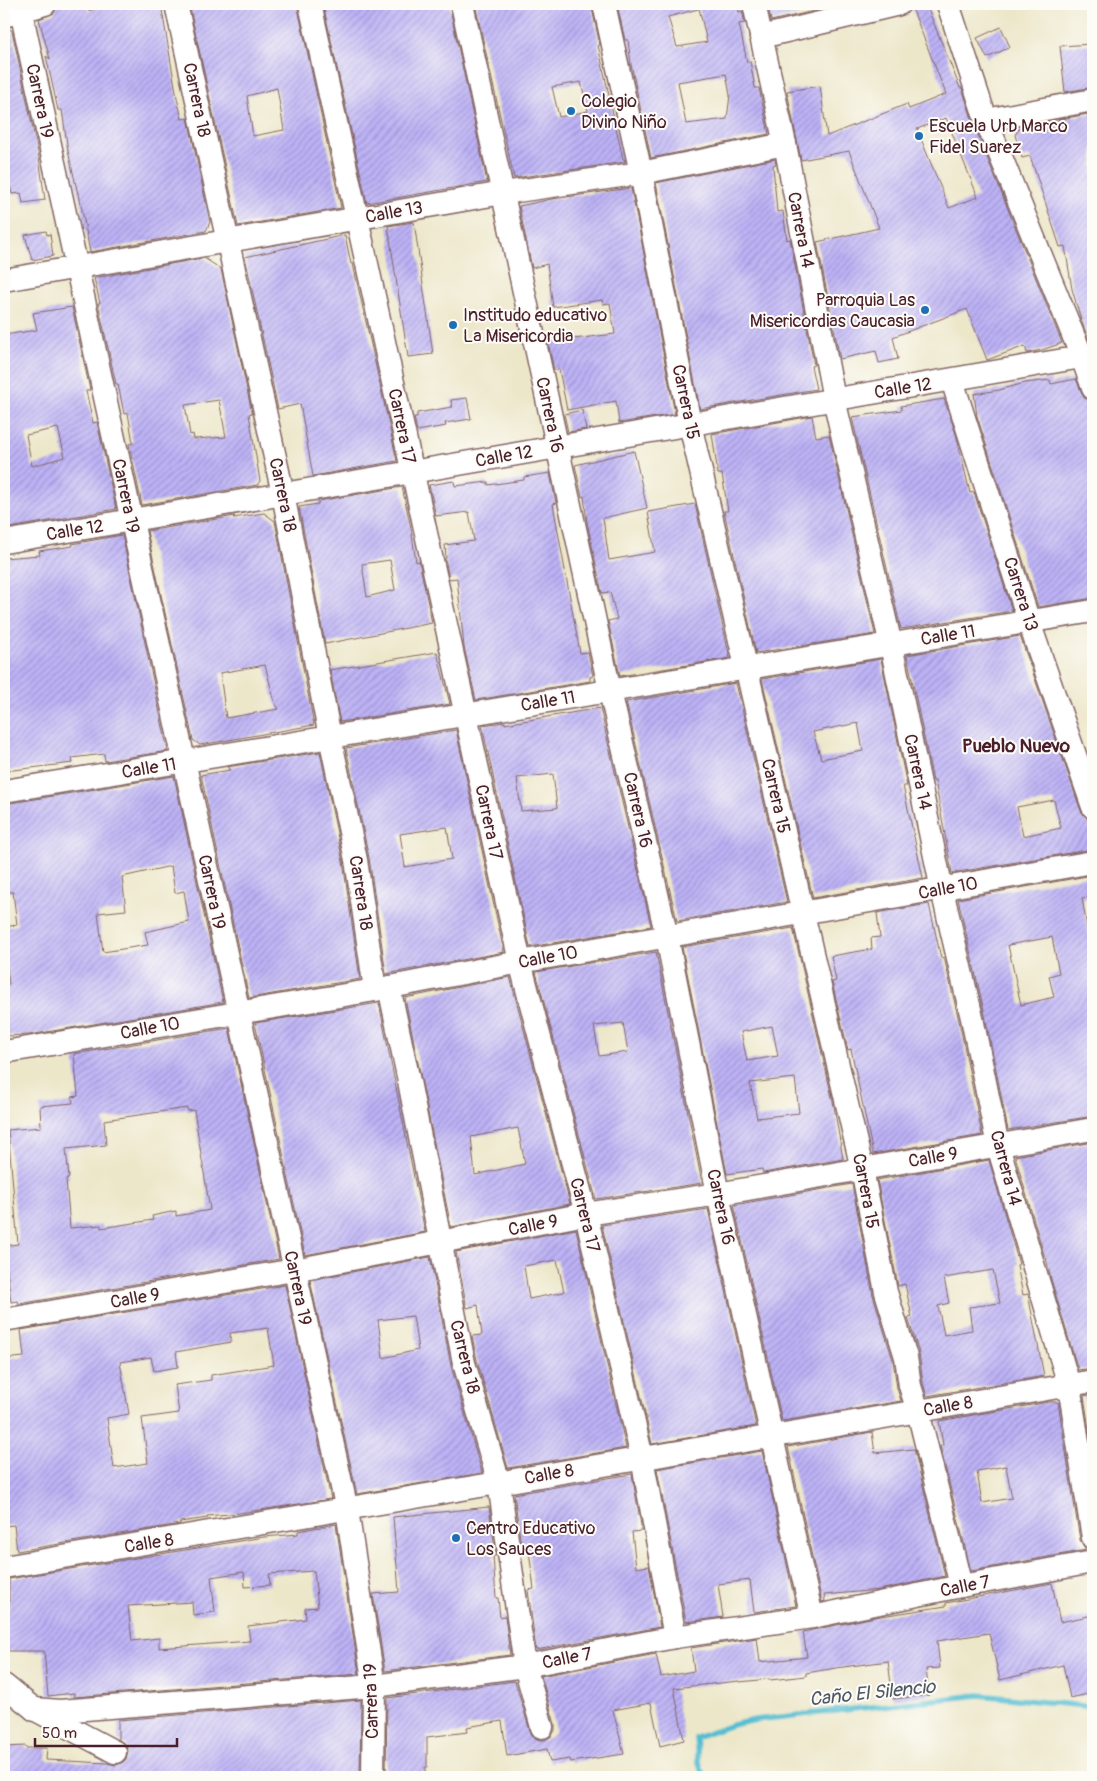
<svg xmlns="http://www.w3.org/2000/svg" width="1097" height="1781" viewBox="0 0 1097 1781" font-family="Pangolin,sans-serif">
<defs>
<pattern id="building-hatch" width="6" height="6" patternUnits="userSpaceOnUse" patternTransform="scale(1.25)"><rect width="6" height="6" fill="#bdb3f7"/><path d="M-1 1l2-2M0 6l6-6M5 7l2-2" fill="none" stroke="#9c91c8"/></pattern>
</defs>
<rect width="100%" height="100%" fill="#fdfcf7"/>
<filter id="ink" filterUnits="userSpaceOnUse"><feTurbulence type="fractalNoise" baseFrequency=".02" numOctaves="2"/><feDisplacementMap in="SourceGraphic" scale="10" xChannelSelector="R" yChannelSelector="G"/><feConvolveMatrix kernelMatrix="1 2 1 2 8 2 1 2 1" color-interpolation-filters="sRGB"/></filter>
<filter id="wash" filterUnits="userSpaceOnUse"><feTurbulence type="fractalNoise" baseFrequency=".0096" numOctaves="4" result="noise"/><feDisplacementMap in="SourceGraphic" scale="20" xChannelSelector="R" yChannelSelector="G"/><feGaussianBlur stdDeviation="1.12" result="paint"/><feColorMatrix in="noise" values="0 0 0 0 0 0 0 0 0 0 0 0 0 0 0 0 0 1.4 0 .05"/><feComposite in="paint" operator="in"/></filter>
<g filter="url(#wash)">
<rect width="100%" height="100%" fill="#ede7ca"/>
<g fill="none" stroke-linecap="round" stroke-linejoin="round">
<polyline stroke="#55bed1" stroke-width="5.5" points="704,1777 698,1759 696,1738 732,1725 755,1720 979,1695 1093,1707"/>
</g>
<g id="blocks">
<g fill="url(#building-hatch)" fill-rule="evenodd">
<polygon points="58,4 87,4 88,11 114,4 161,4 177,98 182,119 188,118 210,222 206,231 90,252 79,194 78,194 68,151 62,110 58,110 46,56 50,59 39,19 54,13"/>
<path d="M 189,4 L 297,4 L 341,208 L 238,226 ZM 277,88 L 284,130 L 253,136 L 247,96 Z"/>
<polygon points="323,4 449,4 487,182 367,203"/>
<path d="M 475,4 L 591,4 L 600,45 L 598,45 L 623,159 L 624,159 L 625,162 L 514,178 ZM 581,82 L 588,111 L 559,117 L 552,87 Z"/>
<path d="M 617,4 L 697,4 L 698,9 L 668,17 L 677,47 L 707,42 L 698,4 L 737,4 L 739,12 L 742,11 L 745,23 L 739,24 L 747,62 L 750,61 L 755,88 L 759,88 L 769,134 L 651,158 L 631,64 L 628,40 L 625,40 ZM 726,74 L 730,95 L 727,119 L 686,124 L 678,82 Z"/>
<polygon points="774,4 817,4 818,10 771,21 768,5"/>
<path d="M 912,4 L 926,4 L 960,88 L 962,88 L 974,125 L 1062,343 L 1042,350 L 1027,353 L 1025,346 L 987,360 L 967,309 L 893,337 L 898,359 L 879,363 L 876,351 L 840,359 L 817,242 L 879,228 L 849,151 L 801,160 L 787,91 L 820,86 L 827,136 L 907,104 L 909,109 L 946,94 L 912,8 ZM 946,118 L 978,197 L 949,208 L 917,129 Z"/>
<polygon points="1001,27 1010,47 987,58 977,38"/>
<polygon points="9,28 12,31 39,157 45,200 23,203 21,193 12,194 9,182 4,182 4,29"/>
<polygon points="1093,44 1093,87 1065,92 1060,46"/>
<polygon points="1093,113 1093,342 1090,342 1081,320 1072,289 1065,246 1060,247 1030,156 1022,158 1015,135 1020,127"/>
<polygon points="775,159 776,164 773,165 777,212 783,211 787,240 790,239 814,365 811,366 816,389 700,409 656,183"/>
<polygon points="631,188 675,414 619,423 616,401 567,410 559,369 554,370 548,342 615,334 610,303 603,304 602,300 553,307 547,264 532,268 519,206 552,199"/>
<polygon points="414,222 433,354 408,357 388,226"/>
<polygon points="46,231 47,235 50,234 53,256 32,260 25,235"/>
<polygon points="345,235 351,264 353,264 397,461 313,476 300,404 278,409 245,257"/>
<path d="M 204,258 L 221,269 L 252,413 L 249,414 L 260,481 L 257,485 L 142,505 L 129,444 L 133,443 L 128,413 L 124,414 L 118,384 L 116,384 L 98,303 L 100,303 L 94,278 ZM 219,400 L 226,437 L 194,439 L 193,434 L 190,435 L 185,405 Z"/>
<path d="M 72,307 L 90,390 L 86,391 L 93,423 L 97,422 L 116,509 L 4,529 L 4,335 L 37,330 L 33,313 ZM 58,428 L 65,457 L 32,466 L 26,435 Z"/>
<polygon points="1076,379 1084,398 1093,401 1093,598 1038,607 977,416 974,394 999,390 1025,383 1050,380 1051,384"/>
<polygon points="467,398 471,419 445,423 446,426 417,431 414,417 417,417 417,413 452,407 451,400"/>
<polygon points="944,399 956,434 970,493 974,492 1012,611 901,629 852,417 902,410 901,406"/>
<polygon points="582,410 586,429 568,432 564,414"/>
<polygon points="812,416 816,437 829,435 875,634 756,653 724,511 728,511 722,474 718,474 712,434"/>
<polygon points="634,451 647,508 603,518 609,560 655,552 648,512 695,504 730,658 620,676 608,621 617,619 610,592 602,593 587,522 584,496 582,497 575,465"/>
<polygon points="550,473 556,503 553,504 580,653 588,652 593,676 590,677 590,681 476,700 464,647 457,578 449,579 445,558 446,558 445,545 474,541 469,512 436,516 429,485 454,481 455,486 488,482 488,485 524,480 524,477"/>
<path d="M 402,487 L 411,528 L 416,562 L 419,561 L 432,623 L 325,644 L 299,507 L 318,504 L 318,501 ZM 390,560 L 395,590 L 367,597 L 362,564 Z"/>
<path d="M 264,513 L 275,521 L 314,725 L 200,745 L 193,740 L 147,531 L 235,516 L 233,518 ZM 265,665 L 275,703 L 279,709 L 226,718 L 220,673 Z"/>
<polygon points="122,535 168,751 105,761 104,754 72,758 73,763 5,771 4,558 40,555 39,551 73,546 72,544"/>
<path d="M 1020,636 L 1081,811 L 1087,818 L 1093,837 L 1093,849 L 952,873 L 935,781 L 933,781 L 907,655 ZM 1054,800 L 1061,828 L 1023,836 L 1017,807 Z"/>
<polygon points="437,652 450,704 340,722 330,670"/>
<path d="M 881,659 L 907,786 L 903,786 L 923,878 L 813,898 L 762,679 ZM 858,723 L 863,751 L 821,759 L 813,732 Z"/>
<polygon points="736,683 787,902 677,921 626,702"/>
<path d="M 600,708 L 651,926 L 530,947 L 482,725 L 505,722 L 505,724 ZM 553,774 L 557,808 L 521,811 L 517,778 Z"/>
<path d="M 456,730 L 504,952 L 386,974 L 369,858 L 346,748 ZM 447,827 L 452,859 L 405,867 L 400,834 Z"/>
<polygon points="320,752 343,862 360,979 249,998 201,775 230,770 227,767"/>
<path d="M 174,776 L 223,1002 L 29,1035 L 6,1036 L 4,985 L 9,984 L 4,944 L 4,927 L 17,925 L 13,892 L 4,892 L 4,865 L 8,865 L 4,832 L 9,831 L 5,804 ZM 171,866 L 175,893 L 184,891 L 189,922 L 145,932 L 148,945 L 103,952 L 98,913 L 126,910 L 122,877 Z"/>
<path d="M 1093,875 L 1093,896 L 1082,898 L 1088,933 L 1093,931 L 1093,1116 L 1008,1130 L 985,1015 L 958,899 ZM 1052,937 L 1059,973 L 1049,976 L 1054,997 L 1021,1005 L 1008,945 Z"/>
<polygon points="929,904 941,958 944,957 959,1021 982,1135 873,1154 851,1049 848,1050 832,982 836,981 831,956 872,949 871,938 880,937 877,913"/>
<path d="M 793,928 L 834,1106 L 843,1159 L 763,1173 L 762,1169 L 727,1174 L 682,947 ZM 772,1026 L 778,1056 L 747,1061 L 741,1032 ZM 795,1078 L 799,1113 L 757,1118 L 750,1083 Z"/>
<path d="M 656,952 L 702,1183 L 596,1199 L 536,972 ZM 623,1023 L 628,1052 L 599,1056 L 594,1026 Z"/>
<path d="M 510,977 L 570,1204 L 451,1227 L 405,998 ZM 518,1128 L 525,1164 L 475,1175 L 471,1137 Z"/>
<polygon points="379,1003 425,1232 305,1255 255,1023"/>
<path d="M 229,1028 L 279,1259 L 19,1304 L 18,1301 L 11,1302 L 4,1246 L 18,1244 L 8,1130 L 41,1127 L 40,1106 L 73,1103 L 72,1097 L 78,1096 L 74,1054 ZM 187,1108 L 188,1111 L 194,1110 L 210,1210 L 176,1216 L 176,1211 L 152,1216 L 153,1220 L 101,1228 L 101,1225 L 70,1228 L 66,1179 L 69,1178 L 66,1149 L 106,1145 L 104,1120 Z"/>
<polygon points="1093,1142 1093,1368 1078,1370 1051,1279 1046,1258 1045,1258 1015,1156"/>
<path d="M 989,1160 L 1019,1264 L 1017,1265 L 1023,1295 L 1028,1294 L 1044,1376 L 927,1396 L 923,1383 L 919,1353 L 908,1318 L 912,1317 L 905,1284 L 898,1286 L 877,1180 ZM 993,1270 L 1000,1303 L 969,1307 L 972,1330 L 944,1335 L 938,1306 L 949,1303 L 944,1278 Z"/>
<polygon points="852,1184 873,1295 893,1360 897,1388 901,1401 782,1421 734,1205"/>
<polygon points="708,1209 756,1426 652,1444 602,1225"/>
<path d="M 576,1229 L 626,1448 L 508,1468 L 477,1360 L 472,1336 L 482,1335 L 478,1305 L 467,1308 L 456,1252 ZM 557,1260 L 564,1292 L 529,1299 L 524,1266 Z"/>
<path d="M 430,1257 L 451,1366 L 482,1473 L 357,1494 L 310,1280 ZM 413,1316 L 418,1350 L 383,1358 L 378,1320 Z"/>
<path d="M 285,1285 L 331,1499 L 240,1513 L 207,1516 L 208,1518 L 180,1522 L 180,1524 L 17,1551 L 14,1525 L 4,1526 L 4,1359 L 24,1357 L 21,1330 ZM 268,1328 L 274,1365 L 211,1375 L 211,1380 L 175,1385 L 179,1413 L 142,1418 L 148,1463 L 114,1468 L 107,1418 L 129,1414 L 120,1362 L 151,1357 L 154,1371 L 178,1367 L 176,1352 L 231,1342 L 230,1333 Z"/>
<polygon points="1093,1394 1093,1455 1084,1396"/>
<path d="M 1049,1402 L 1058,1402 L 1080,1540 L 1086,1550 L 971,1571 L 940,1446 L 943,1445 L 939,1421 ZM 1006,1466 L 1012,1498 L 982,1503 L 977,1471 Z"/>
<polygon points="872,1432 875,1453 914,1449 945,1576 879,1590 824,1595 825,1601 822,1602 788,1447"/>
<polygon points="762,1451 796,1606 754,1612 750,1580 718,1584 723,1617 686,1622 657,1469"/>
<polygon points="632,1474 642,1531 632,1532 636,1568 649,1566 660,1627 536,1650 528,1590 534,1589 529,1551 522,1552 514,1494"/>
<polygon points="489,1507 496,1556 493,1556 496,1598 498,1598 500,1617 505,1616 510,1655 385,1671 373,1594 399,1592 393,1517"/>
<path d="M 336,1524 L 359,1674 L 74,1697 L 74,1693 L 48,1696 L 44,1651 L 4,1651 L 4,1610 L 9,1610 L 9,1579 L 264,1537 L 298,1534 L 298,1531 ZM 314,1571 L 318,1607 L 305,1608 L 306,1619 L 248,1626 L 250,1641 L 159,1648 L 159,1638 L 132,1641 L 128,1606 L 192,1602 L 193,1615 L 215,1612 L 211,1577 L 244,1572 L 245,1587 L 270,1585 L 269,1574 Z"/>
<polygon points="1052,1583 1060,1622 1093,1615 1093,1693 1070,1698 1063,1665 1000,1680 989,1633 937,1641 940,1668 926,1669 929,1695 893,1699 888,1661 836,1668 806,1673 806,1676 770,1680 770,1679 739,1682 739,1681 674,1688 684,1740 660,1746 651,1703 613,1710 624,1754 571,1762 570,1759 550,1762 547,1749 507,1756 502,1721 467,1727 468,1732 427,1737 427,1767 425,1767 425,1777 386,1777 387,1698 515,1681 530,1731 533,1737 539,1740 545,1740 552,1736 555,1730 555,1724 541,1676 656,1654 661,1677 694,1671 691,1648 757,1638 760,1662 807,1657 803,1632 875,1617 946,1606 946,1603"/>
<polygon points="361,1700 360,1777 4,1776 4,1747 26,1746 26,1748 47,1748 46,1760 107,1763 115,1765 122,1763 126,1759 128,1751 126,1745 118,1739 118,1720"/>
</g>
</g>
</g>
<g filter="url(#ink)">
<use href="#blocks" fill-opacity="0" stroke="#836563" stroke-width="1"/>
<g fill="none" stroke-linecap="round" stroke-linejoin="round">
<g stroke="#836563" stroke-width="25">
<g id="minor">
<polyline points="176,4 283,494 330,737 356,860 375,990"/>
<polyline points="310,4 520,962 586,1214 642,1458 675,1637"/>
<polyline points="462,4 610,691 667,937 718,1194 812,1617"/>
<polyline points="604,4 641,173 690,424 862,1169 886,1292 906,1357 910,1386 918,1411 961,1586"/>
<polyline points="754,4 785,144 834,399 891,645 942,890 972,1018 998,1146 1069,1385 1093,1538"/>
<polyline points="948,4 986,120 1082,357 1093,388"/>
<polyline points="21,11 347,1510 374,1686 373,1777"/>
<polyline points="4,16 45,4"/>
<polyline points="761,37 899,4"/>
<polyline points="986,120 1093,100"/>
<polyline points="4,280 503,193 641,173 785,144"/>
<polyline points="952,380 1029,622 1093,807"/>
<polyline points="4,542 1093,355"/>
<polyline points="4,791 1093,611"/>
<polyline points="389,987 409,1081 464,1363 499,1483 525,1666 542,1727"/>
<polyline points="4,1052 375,990 520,962 1093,862"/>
<polyline points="4,1320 294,1270 586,1214 718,1194 1093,1129"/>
<path d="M 4,1567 C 367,1507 730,1443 1093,1381"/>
<polyline points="4,1685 34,1709 115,1752"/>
<polyline points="34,1709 60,1711 374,1686 525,1666 675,1637 812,1617 961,1586 1093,1562"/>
</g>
</g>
<use href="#minor" stroke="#fff" stroke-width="22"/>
</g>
</g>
<g fill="#1f6fb2" stroke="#fdfcf7" stroke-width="2">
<circle cx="571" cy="111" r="5"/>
<circle cx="919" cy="136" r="5"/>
<circle cx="925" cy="310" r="5"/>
<circle cx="453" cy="325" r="5"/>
<circle cx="456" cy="1538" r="5"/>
</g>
<g text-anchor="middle" stroke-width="4" stroke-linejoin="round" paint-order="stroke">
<g font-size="18" fill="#4a1f2b" stroke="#fdfcf7">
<text transform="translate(197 100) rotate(78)" y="6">Carrera 18</text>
<text transform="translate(40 101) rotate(78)" y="6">Carrera 19</text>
<text transform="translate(394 212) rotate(-10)" y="6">Calle 13</text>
<text transform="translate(801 230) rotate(79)" y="6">Carrera 14</text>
<text transform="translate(903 388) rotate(-9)" y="6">Calle 12</text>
<text transform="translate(686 402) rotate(78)" y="6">Carrera 15</text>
<text transform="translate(550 415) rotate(78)" y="6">Carrera 16</text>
<text transform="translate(402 426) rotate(78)" y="6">Carrera 17</text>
<text transform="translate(504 456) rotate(-10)" y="6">Calle 12</text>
<text transform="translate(283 495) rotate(78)" y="6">Carrera 18</text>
<text transform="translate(126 496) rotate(78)" y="6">Carrera 19</text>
<text transform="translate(75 530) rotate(-9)" y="6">Calle 12</text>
<text transform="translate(1021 594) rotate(72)" y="6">Carrera 13</text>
<text transform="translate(948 635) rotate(-9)" y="6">Calle 11</text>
<text transform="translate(548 701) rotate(-9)" y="6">Calle 11</text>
<text transform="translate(149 768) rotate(-9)" y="6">Calle 11</text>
<text transform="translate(918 772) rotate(78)" y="6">Carrera 14</text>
<text transform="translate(776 796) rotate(77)" y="6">Carrera 15</text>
<text transform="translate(638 810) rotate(77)" y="6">Carrera 16</text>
<text transform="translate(489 822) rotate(78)" y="6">Carrera 17</text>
<text transform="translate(948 888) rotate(-10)" y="6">Calle 10</text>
<text transform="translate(212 892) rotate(78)" y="6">Carrera 19</text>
<text transform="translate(361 893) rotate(81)" y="6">Carrera 18</text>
<text transform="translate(548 957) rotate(-10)" y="6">Calle 10</text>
<text transform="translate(150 1028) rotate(-10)" y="6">Calle 10</text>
<text transform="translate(933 1157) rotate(-10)" y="6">Calle 9</text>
<text transform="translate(1006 1168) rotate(75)" y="6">Carrera 14</text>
<text transform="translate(866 1191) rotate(79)" y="6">Carrera 15</text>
<text transform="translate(721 1207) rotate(78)" y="6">Carrera 16</text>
<text transform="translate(585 1215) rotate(76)" y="6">Carrera 17</text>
<text transform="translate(533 1225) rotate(-11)" y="6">Calle 9</text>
<text transform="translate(298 1288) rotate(78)" y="6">Carrera 19</text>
<text transform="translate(135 1298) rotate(-10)" y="6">Calle 9</text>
<text transform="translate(465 1357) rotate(76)" y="6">Carrera 18</text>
<text transform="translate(948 1406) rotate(-10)" y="6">Calle 8</text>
<text transform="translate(549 1474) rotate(-10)" y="6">Calle 8</text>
<text transform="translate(149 1543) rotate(-9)" y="6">Calle 8</text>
<text transform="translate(965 1586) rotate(-11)" y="6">Calle 7</text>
<text transform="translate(567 1658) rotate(-11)" y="6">Calle 7</text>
<text transform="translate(371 1701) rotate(-92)" y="6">Carrera 19</text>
</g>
<g font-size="18" fill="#4a1f2b" stroke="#fdfcf7" text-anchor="start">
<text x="581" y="107">Colegio<tspan x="581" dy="21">Divino Niño</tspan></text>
<text x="929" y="132">Escuela Urb Marco<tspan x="929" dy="21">Fidel Suarez</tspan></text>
<text x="915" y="306" text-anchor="end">Parroquia Las<tspan x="915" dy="21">Misericordias Caucasia</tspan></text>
<text x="463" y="321">Institudo educativo<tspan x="463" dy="21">La Misericordia</tspan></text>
<text x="466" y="1534">Centro Educativo<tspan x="466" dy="21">Los Sauces</tspan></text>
</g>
<g font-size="19" font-weight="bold" fill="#4a1f2b" stroke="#fdfcf7">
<text x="1016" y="752">Pueblo Nuevo</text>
</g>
<g font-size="19" font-style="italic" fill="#4e5765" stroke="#fdfcf7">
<text transform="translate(872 1692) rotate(-6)" y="7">Caño El Silencio</text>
</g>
</g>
<rect width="1097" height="1781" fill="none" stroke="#fdfcf7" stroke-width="20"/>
<path d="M35 1738v8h142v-8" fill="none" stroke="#4a1f2b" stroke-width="2.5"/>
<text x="42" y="1738" font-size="15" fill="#4a1f2b" stroke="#fdfcf7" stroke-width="4" paint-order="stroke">50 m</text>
</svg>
